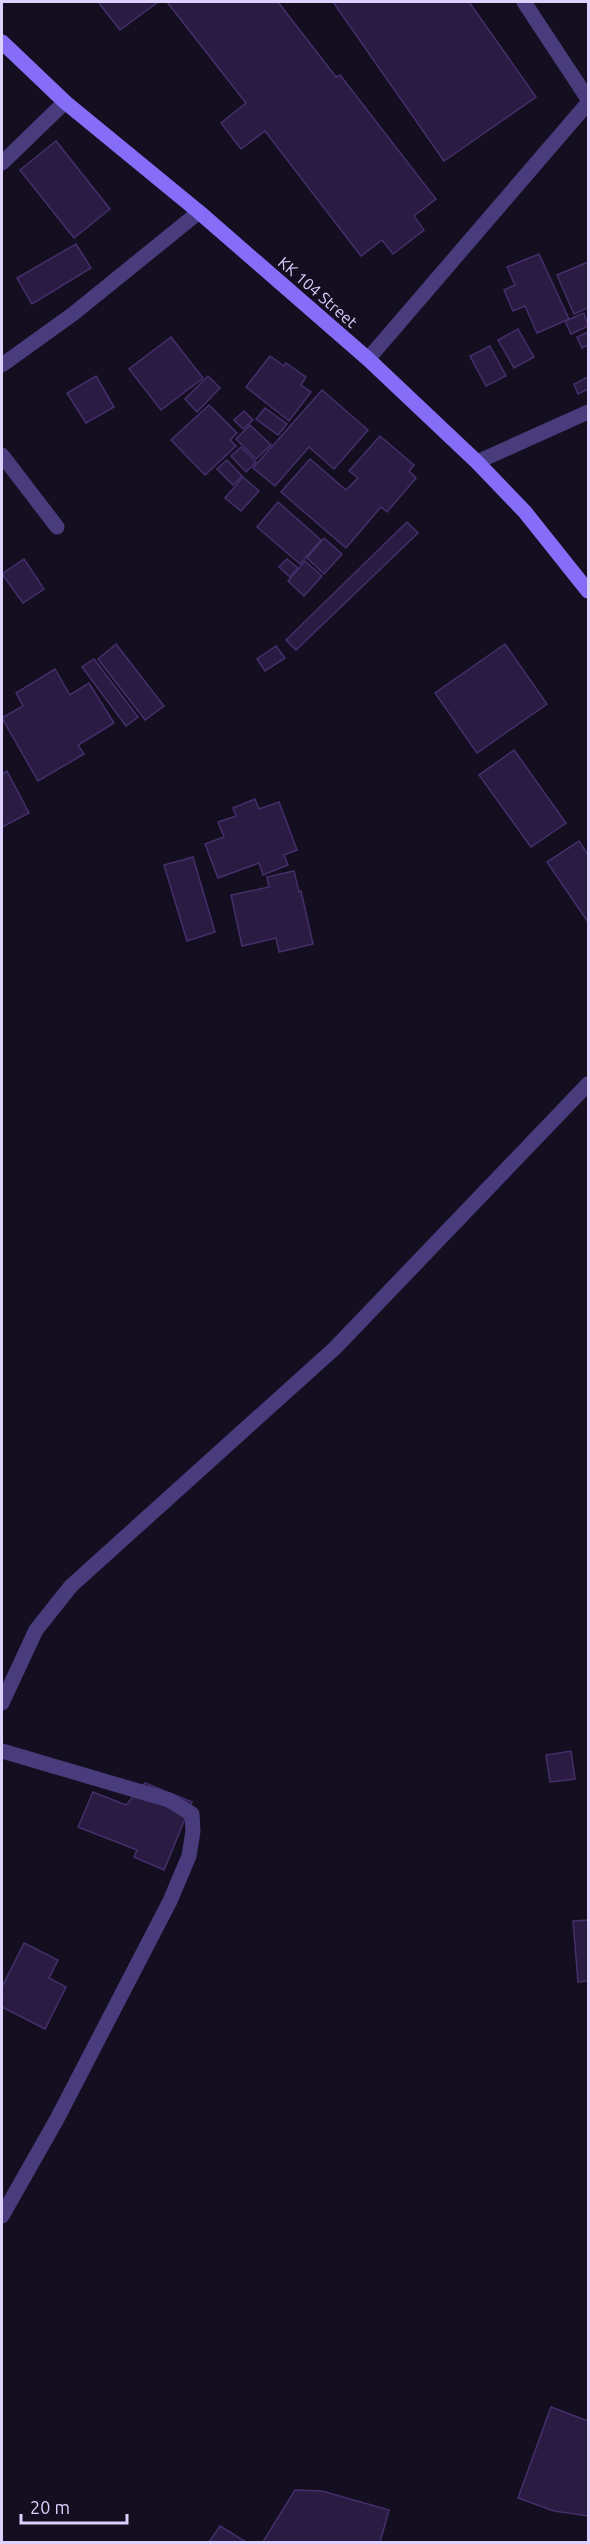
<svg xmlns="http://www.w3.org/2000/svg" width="590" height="2544" viewBox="0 0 590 2544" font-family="Ubuntu,sans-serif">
<rect width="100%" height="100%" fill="#140e21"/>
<g fill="#291b41" stroke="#442f6b" stroke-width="1.5">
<polygon points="98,2 158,2 120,30"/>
<polygon points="167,2 278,2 336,77 340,75 436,199 414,216 424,230 393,254 382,240 361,256 265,131 241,149 221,123 246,103"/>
<polygon points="333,2 469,2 536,97 444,161"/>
<polygon points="56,141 110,209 74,238 20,170"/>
<polygon points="76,244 91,268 32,304 17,278"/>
<polygon points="539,254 569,319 537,333 525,306 513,311 504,290 515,285 507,267"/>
<polygon points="588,262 588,308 574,314 557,275"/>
<polygon points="584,313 588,326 571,334 565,321"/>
<polygon points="518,329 534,357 514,368 498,340"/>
<polygon points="588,332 588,345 582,348 577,337"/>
<polygon points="171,337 203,378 161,410 129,369"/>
<polygon points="490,346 506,376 486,386 470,356"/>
<polygon points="270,356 284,366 286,363 306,377 301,385 311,392 289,421 246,387"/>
<polygon points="96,376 114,407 86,423 67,393"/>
<polygon points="208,376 220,388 197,412 185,399"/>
<polygon points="588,377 588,389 578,394 574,384"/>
<polygon points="322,390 368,430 334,469 309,447 275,486 253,468"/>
<polygon points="209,405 237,433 230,440 236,446 205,475 171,440"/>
<polygon points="265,408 287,424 278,435 256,419"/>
<polygon points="244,411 253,420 243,429 234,420"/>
<polygon points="250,425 271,445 256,459 236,439"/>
<polygon points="380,436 414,465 409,471 416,478 387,512 381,507 346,548 281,492 310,459 346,490 358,478 349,471"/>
<polygon points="241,447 256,462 246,472 231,456"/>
<polygon points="227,460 242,476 233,485 217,469"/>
<polygon points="243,477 259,491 241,511 225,498"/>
<polygon points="278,502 321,540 300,564 257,527"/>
<polygon points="407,522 418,533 296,650 286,640"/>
<polygon points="324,538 342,554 324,574 307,558"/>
<polygon points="24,559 44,589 23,603 2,574"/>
<polygon points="287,559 298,568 290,577 279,567"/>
<polygon points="305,561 322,576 304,596 288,581"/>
<polygon points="116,644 164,706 145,720 98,659"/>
<polygon points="505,644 547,704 477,753 435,693"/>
<polygon points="276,646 285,658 265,671 257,659"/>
<polygon points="94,659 138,717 126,726 82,667"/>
<polygon points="55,669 70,695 89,683 114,723 78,745 84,754 38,781 2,718 23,706 16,693"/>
<polygon points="514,750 566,823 531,847 479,775"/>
<polygon points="7,771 29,813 2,827 2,774"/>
<polygon points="255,799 259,809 279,802 297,850 284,855 288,865 263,875 259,863 218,878 205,844 224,837 218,822 236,816 233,808"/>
<polygon points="579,841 588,855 588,922 547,862"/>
<polygon points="193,857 215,932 187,941 164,865"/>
<polygon points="294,871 299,892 301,891 313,944 279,952 276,938 242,946 231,895 269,887 267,877"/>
<polygon points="571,1751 575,1779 550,1782 546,1755"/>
<polygon points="145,1783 192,1802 164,1870 134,1857 137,1850 78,1827 93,1792 126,1805"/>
<polygon points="588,1920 588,1981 578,1982 573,1921"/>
<polygon points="24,1943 58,1960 49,1978 66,1987 45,2029 2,2007 2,1987"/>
<polygon points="551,2407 588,2421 588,2516 554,2511 518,2498"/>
<polygon points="295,2490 322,2491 389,2510 380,2542 263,2542"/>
<polygon points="220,2526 246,2542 209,2542"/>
</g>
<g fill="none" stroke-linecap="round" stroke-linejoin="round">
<g stroke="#483c7d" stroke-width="15">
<polyline points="524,2 588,99"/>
<polyline points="368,359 588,103"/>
</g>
<g stroke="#483c7d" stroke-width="15">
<polyline points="2,163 65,102"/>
<polyline points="2,365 73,314 199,212"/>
<polyline points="2,455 57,527"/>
<polyline points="477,462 588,412"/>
<polyline points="2,1703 36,1630 71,1586 335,1348 588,1084"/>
<polyline points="2,1751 169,1800 192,1814 193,1831 189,1856 170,1901 57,2119 2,2216"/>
</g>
<polyline stroke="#856df7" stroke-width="15" points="2,42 65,102 199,212 368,359 477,462 525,512 588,591"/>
</g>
<g text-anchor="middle" stroke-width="6" stroke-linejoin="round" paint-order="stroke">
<g font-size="16" fill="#dcd0fd" stroke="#140e21">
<text transform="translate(318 292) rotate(41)" y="6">KK 104 Street</text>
</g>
</g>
<rect width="590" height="2544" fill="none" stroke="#dcd0fd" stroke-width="6"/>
<path d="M21 2514v9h106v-9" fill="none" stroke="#dcd0fd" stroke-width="3"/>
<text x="30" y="2514" font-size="18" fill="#dcd0fd" stroke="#140e21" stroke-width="4.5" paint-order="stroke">20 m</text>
</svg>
